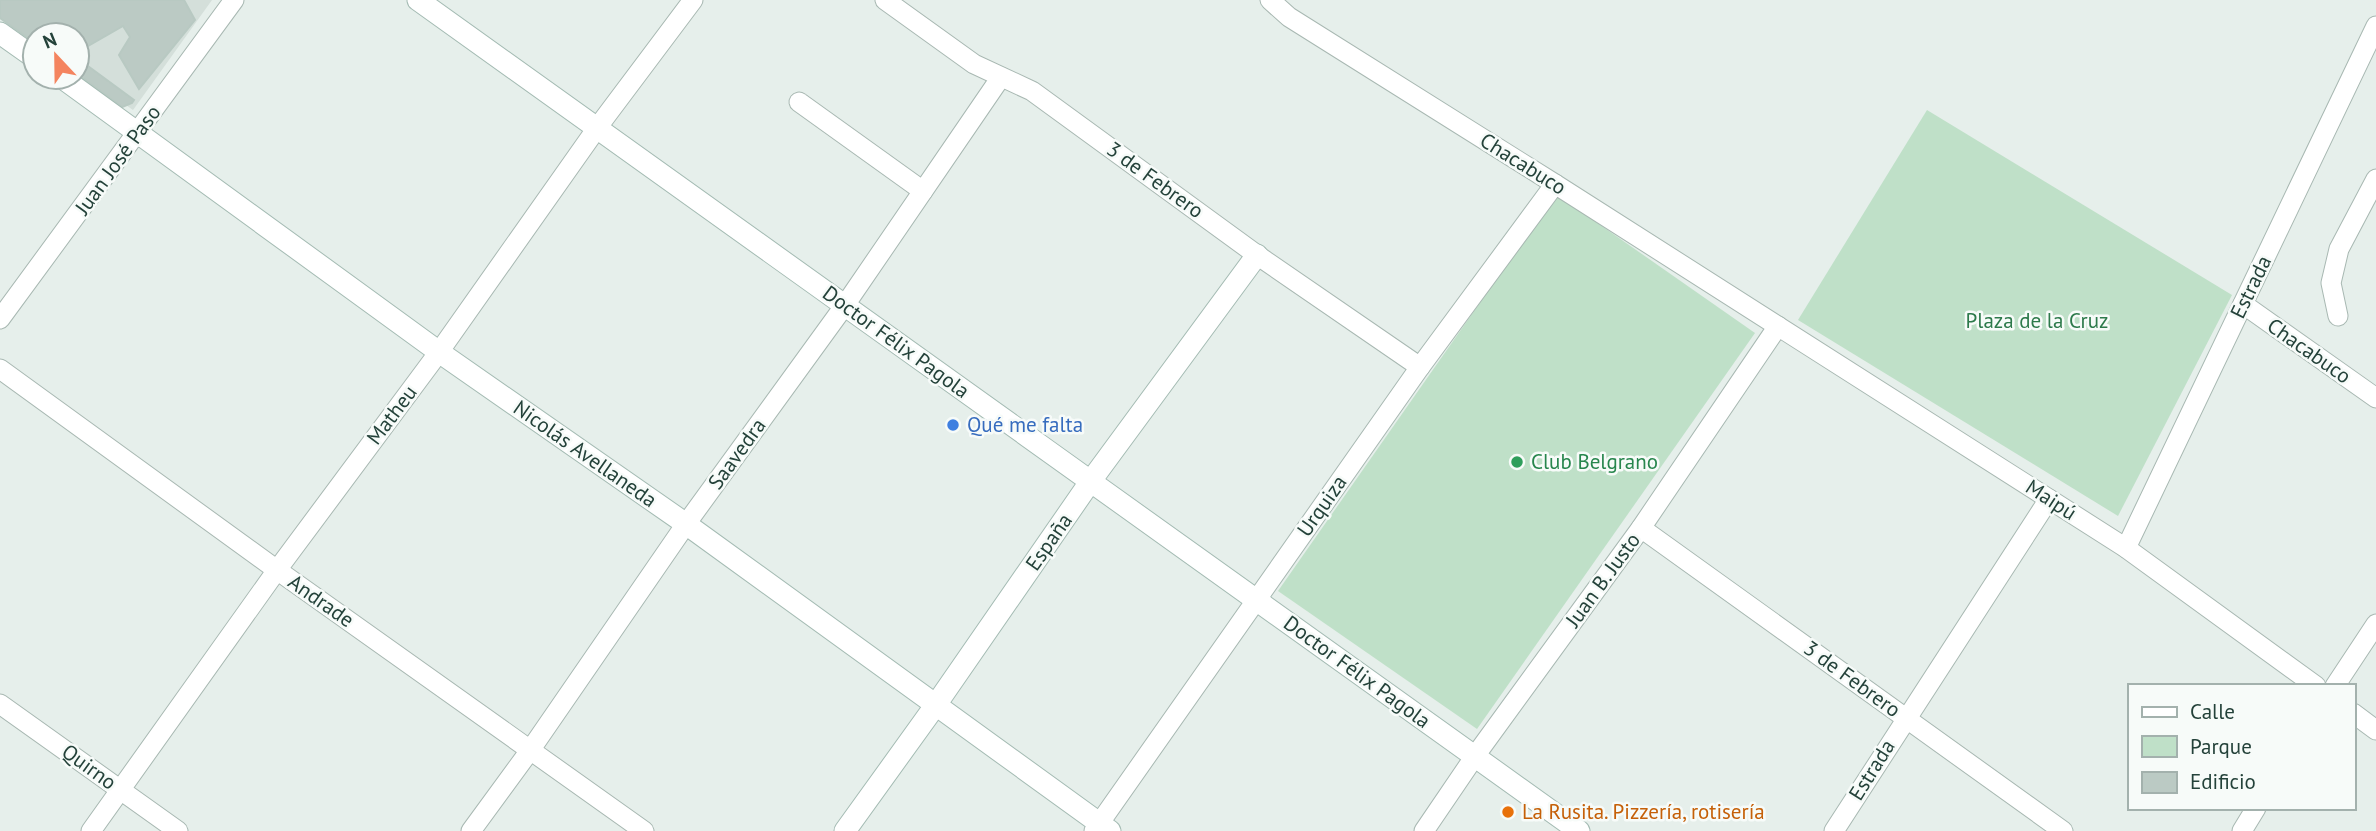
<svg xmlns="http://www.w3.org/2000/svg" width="2376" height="831" viewBox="0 0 2376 831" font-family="'PT Sans',sans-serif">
<rect width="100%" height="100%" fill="#e6efeb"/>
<polygon fill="#d4dfda" points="0,0 212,0 133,110 77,71 77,35 35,35"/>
<g fill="#bfe0c8">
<polygon points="1927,110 2232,295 2118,516 1798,320"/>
<polygon points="1556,194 1755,333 1477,729 1278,591"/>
</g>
<g fill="#bbcac4" stroke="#b8c9c2" stroke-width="2">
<polygon points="0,0 184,0 195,20 139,89 119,55 130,37 123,26 81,50 77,46 77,35 35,35 35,43 0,18"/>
<polygon points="77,58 134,100 132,103 122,107 77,74"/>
</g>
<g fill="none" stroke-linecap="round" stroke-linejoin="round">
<g stroke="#a8b8b2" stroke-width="21">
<g id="street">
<polyline points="885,0 974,64 1032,91 1257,255 1420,367"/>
<polyline points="1270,0 1289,17 1555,184 2126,548 2316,686"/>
<polyline points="799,102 923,191"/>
<polyline points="2243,304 2376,398"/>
<polyline points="2338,316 2331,283 2339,249 2376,179"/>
<polyline points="0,319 234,0"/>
<polyline points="0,369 277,570 644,831"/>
<polyline points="1641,528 2063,831"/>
<polyline points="2126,548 2376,26"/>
<polyline points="2335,686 2376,624"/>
<polyline points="0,704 178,831"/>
<polyline points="2353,713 2376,730"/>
<polyline points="91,831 277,570 439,352 597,128 693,0"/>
<polyline points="471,831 531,749 686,524 845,305 1001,77"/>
<polyline points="1094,831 1420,367 1555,184"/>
<polyline points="1424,831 1475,756 1641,528 1778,326"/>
<polyline points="1834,831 2049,499"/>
<polyline points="2242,831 2256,808"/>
</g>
</g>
<g stroke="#a4bbb3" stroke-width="23">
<g id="secondary">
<polyline points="418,0 1579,831"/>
<polyline points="0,33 35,58"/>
<polyline points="61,77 439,352 686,524 1110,831"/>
<polyline points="845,831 935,706 1090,482 1257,255"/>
</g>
</g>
<use href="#street" stroke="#fff" stroke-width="19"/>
<use href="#secondary" stroke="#fff" stroke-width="21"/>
</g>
<circle fill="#3f7fe0" stroke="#f7fbf9" stroke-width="2.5" cx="953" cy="425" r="7"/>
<circle fill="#2e9e5b" stroke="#f7fbf9" stroke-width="2.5" cx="1517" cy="462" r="7"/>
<circle fill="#e8710a" stroke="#f7fbf9" stroke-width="2.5" cx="1508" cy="812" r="7"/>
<g text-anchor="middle" stroke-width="5" stroke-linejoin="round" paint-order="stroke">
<g font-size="21" fill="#24423a" stroke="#f7fbf9">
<text transform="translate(118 160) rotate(-54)" y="7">Juan José Paso</text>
<text transform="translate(1523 164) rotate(32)" y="7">Chacabuco</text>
<text transform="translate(1155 180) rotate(36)" y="7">3 de Febrero</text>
<text transform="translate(2251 287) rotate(-64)" y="7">Estrada</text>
<text transform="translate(896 342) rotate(36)" y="7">Doctor Félix Pagola</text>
<text transform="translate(2309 351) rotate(35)" y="7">Chacabuco</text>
<text transform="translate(392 415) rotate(-53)" y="7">Matheu</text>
<text transform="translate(585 454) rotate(35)" y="7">Nicolás Avellaneda</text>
<text transform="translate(737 454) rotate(-54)" y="7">Saavedra</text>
<text transform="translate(2051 500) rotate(33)" y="7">Maipú</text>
<text transform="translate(1322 506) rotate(-55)" y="7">Urquiza</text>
<text transform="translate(1049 542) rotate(-55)" y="7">España</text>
<text transform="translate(1603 580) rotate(-54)" y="7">Juan B. Justo</text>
<text transform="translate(321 601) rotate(35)" y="7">Andrade</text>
<text transform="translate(1357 672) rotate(36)" y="7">Doctor Félix Pagola</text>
<text transform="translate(1852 679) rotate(36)" y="7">3 de Febrero</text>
<text transform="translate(89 767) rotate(36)" y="7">Quirno</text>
<text transform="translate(1872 770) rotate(-58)" y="7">Estrada</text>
</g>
<g font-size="21" fill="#2d7a4b" stroke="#f7fbf9">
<text x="2037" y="328">Plaza de la Cruz</text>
</g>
<g font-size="21" fill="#366cbe" stroke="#f7fbf9" text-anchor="start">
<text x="967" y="432">Qué me falta</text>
</g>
<g font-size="21" fill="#27864d" stroke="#f7fbf9" text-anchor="start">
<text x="1531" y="469">Club Belgrano</text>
</g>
<g font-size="21" fill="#c56008" stroke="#f7fbf9" text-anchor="start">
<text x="1522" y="819">La Rusita. Pizzería, rotisería</text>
</g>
</g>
<rect x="2128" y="684" width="228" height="126" fill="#f7fbf9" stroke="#a3b1ad" stroke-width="2"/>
<rect x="2142" y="707" width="35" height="10" fill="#ffffff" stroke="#a3b1ad" stroke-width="2"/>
<text x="2190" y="719" font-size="21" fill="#24423a">Calle</text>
<rect x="2142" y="736" width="35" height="21" fill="#bfe0c8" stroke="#a3b1ad" stroke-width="2"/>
<text x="2190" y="754" font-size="21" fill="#24423a">Parque</text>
<rect x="2142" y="772" width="35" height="21" fill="#bbcac4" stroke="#a3b1ad" stroke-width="2"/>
<text x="2190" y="789" font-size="21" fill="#24423a">Edificio</text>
<g transform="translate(56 56) rotate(338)"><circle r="33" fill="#f7fbf9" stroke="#a3b1ad" stroke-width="2"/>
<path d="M0-5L12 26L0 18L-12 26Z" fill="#f4845f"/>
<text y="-10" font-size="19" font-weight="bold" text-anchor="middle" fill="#24423a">N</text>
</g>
</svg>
